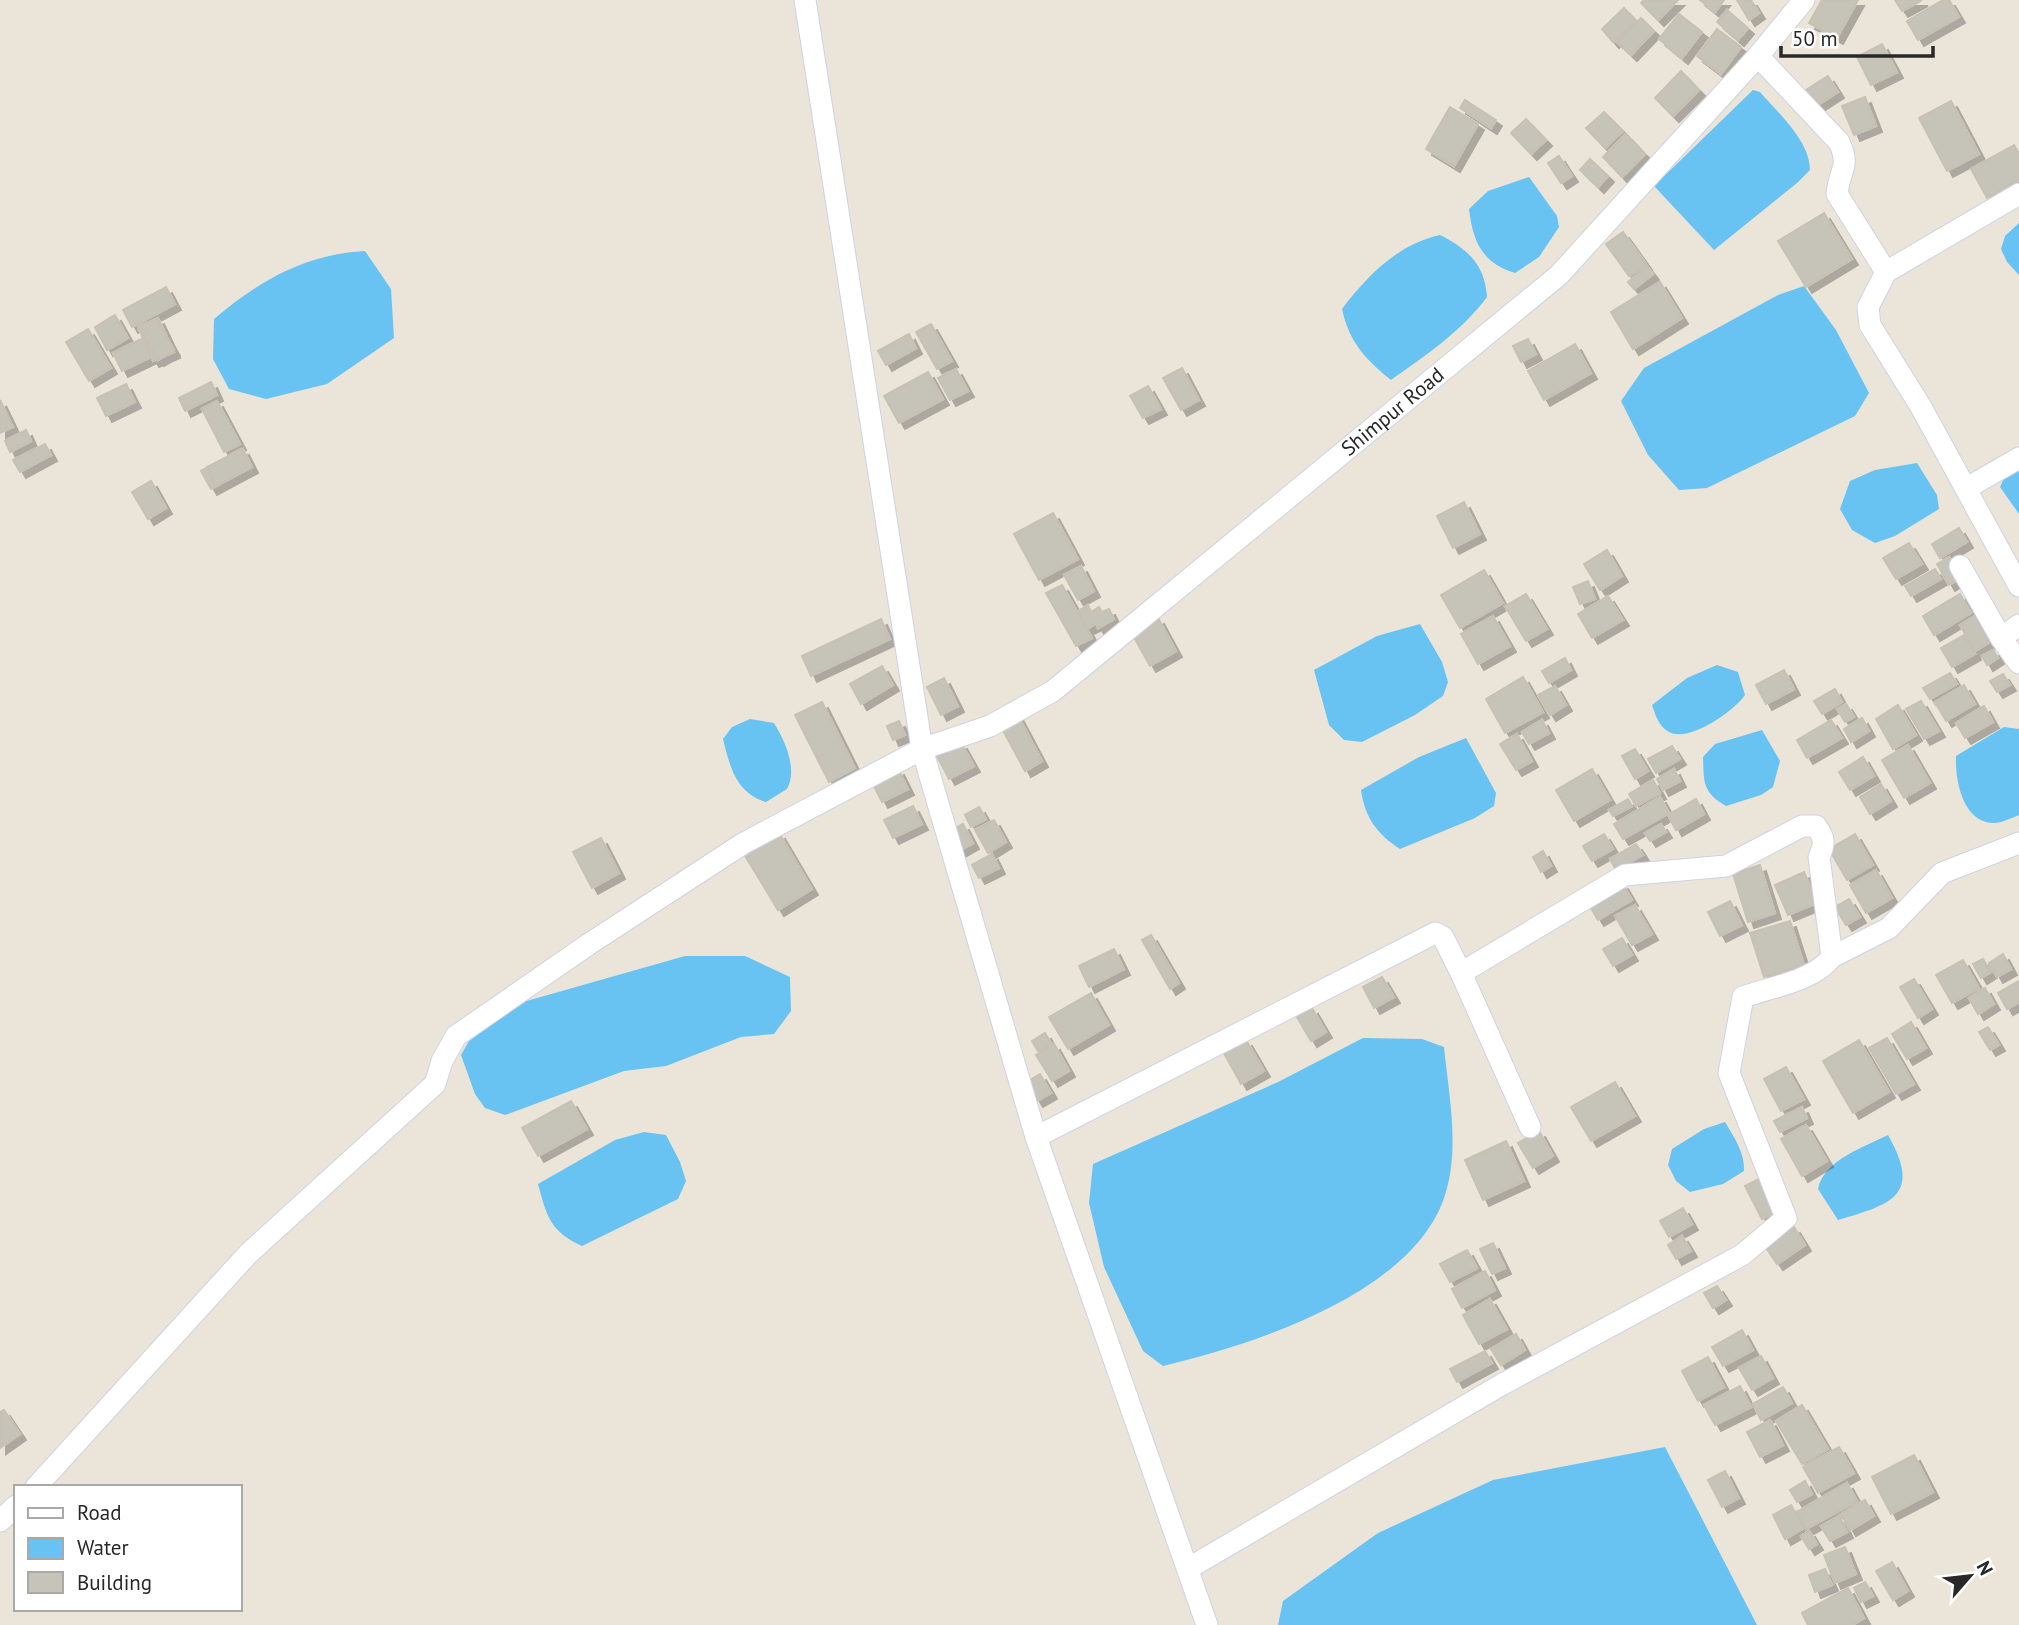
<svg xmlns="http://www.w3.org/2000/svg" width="2019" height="1625" viewBox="0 0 2019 1625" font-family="'PT Sans',sans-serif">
<defs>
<filter id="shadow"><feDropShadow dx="6" dy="6" stdDeviation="0" flood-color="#0004"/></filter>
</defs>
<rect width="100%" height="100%" fill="#ebe5d9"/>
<g fill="#68c3f2">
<path d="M 1753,90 L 1760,92 C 1778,113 1810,141 1810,170 L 1797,183 L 1714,250 L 1654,186 Z"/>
<path d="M 1529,177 L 1557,216 L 1559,227 L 1539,257 L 1515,273 C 1482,263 1473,242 1469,209 L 1488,191 Z"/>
<polygon points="2019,223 2019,275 2007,262 2001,249 2005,236"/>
<path d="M 1440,235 C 1468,249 1485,265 1487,297 C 1461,332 1426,355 1391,380 C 1366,360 1349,342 1342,309 C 1367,276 1398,244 1440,235 Z"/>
<path d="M 365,251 L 391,289 L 394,338 L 327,384 L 266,399 L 229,389 L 213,359 L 214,319 C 259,281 305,254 365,251 Z"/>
<polygon points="1804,286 1836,330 1869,393 1855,416 1707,488 1679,490 1648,455 1621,401 1644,368 1778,295"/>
<polygon points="1917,463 1937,495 1939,509 1895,536 1875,543 1852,530 1840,509 1850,481 1875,470"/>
<polygon points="2019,466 2019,514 2000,487 2006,474"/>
<polygon points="1420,624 1442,662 1448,682 1443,696 1415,715 1362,742 1344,740 1329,725 1314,670 1377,636"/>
<path d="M 1717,665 L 1738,672 L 1745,695 C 1734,711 1689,743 1669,732 C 1659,727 1655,714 1652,705 L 1687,678 Z"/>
<path d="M 750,719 L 774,723 C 785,741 798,769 787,789 L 766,802 C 736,793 730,767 723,739 L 732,727 Z"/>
<path d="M 2004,727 L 2019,729 L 2019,815 C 2011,818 2000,824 1992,823 C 1962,821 1955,779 1956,756 Z"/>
<path d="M 1762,730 L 1780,761 L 1773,787 L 1761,795 L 1726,806 C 1702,792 1704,782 1703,757 L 1715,744 Z"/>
<path d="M 1466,738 L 1496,793 L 1494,806 L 1475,818 L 1400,849 C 1377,834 1365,818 1361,790 L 1419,757 Z"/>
<polygon points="685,956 745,956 790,977 791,1011 774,1034 741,1037 666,1066 624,1071 505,1115 485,1108 475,1094 461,1055 469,1041 523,1002"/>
<path d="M 1363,1038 L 1422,1039 L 1444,1047 C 1449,1097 1461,1153 1443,1201 C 1408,1295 1252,1345 1163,1366 L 1143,1351 L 1104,1267 L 1089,1203 L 1093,1164 L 1278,1082 Z"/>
<path d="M 1725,1122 C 1734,1137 1745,1153 1744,1171 L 1723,1184 L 1690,1192 L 1676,1181 L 1668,1165 L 1672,1149 L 1704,1129 Z"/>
<path d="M 644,1132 L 666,1135 L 680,1162 L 686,1181 L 678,1199 L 582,1246 C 550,1231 547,1217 538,1184 L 615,1140 Z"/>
<path d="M 1888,1135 C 1922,1195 1893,1204 1838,1220 L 1818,1189 C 1824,1160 1864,1147 1888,1135 Z"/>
<polygon points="1665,1447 1757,1625 1278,1625 1283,1601 1378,1533 1493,1480"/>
</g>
<g fill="#c6c3b8" stroke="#c7c1b3" stroke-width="2" filter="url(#shadow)">
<polygon points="1644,0 1678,0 1658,20 1641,3"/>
<polygon points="1700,0 1724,0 1715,12"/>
<polygon points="1737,0 1751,0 1759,13 1749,20"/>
<polygon points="1822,0 1858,0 1837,38 1809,23"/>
<polygon points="1895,0 1922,0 1902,11"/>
<polygon points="1943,0 1949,0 1959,17 1918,40 1907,21"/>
<polygon points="1624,8 1636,21 1613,42 1602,29"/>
<polygon points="1727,10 1748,28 1738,40 1717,22"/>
<polygon points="1679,14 1702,32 1682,58 1659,39"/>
<polygon points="1641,18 1654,31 1631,55 1617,42"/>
<polygon points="1717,29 1741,47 1721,74 1697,56"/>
<polygon points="1882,44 1897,72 1871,85 1857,57"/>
<polygon points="1681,71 1699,90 1673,116 1655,98"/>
<polygon points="1828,76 1838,92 1816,106 1806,90"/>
<polygon points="1865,97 1876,126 1854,135 1842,106"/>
<polygon points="1465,100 1496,120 1491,128 1460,108"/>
<polygon points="1951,101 1979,154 1947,171 1919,118"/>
<polygon points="1450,107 1478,124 1454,166 1426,149"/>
<polygon points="1604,112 1623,131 1605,148 1586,128"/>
<polygon points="1526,119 1546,140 1531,154 1511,133"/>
<polygon points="1626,134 1645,154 1622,177 1603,157"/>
<polygon points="2014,145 2019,154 2019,180 1987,198 1971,169"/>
<polygon points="1559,156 1572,176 1561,183 1548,163"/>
<polygon points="1590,159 1608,176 1598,187 1580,170"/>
<polygon points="1824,213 1852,259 1806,287 1778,241"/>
<polygon points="1623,232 1646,264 1629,276 1606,244"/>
<polygon points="1647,266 1653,274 1634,289 1628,282"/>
<polygon points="1660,282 1682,318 1633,349 1611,312"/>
<polygon points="166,287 175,304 132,327 123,310"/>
<polygon points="115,315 128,338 107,350 95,327"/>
<polygon points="158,318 174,352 153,361 138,327"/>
<polygon points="157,322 174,350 158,360 141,331"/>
<polygon points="931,324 952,361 937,369 916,332"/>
<polygon points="88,329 111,368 89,381 66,342"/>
<polygon points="909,334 916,348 886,365 878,351"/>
<polygon points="141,339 151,357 122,371 113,353"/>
<polygon points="1528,339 1536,354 1521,362 1513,346"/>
<polygon points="1575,344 1591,373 1544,400 1528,371"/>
<polygon points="1182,368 1199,400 1181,410 1163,378"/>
<polygon points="956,369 968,391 950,400 938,378"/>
<polygon points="928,372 943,399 899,423 884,396"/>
<polygon points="211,382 217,395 185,411 179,398"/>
<polygon points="126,384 135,402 106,416 97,398"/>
<polygon points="1148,386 1161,409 1143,418 1130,396"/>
<polygon points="0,400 13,427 0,433"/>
<polygon points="217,401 240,444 224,452 202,409"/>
<polygon points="26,430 31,441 10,452 5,441"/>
<polygon points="45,444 51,455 20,472 13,460"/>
<polygon points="241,449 251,467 211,489 201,471"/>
<polygon points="243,449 252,467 216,486 207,467"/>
<polygon points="151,481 166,508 148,519 132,492"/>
<polygon points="1464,502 1480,534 1453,548 1437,516"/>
<polygon points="1053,513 1078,559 1039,580 1014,534"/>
<polygon points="1959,528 1967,542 1940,558 1932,544"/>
<polygon points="1909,543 1922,564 1896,579 1883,558"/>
<polygon points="1607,550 1622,576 1600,590 1584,564"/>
<polygon points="1949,557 1961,578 1949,585 1937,564"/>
<polygon points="1081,566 1094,591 1078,600 1064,575"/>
<polygon points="1935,569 1941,579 1911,596 1905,586"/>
<polygon points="1484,570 1503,603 1460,628 1441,595"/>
<polygon points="1588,581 1595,599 1580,604 1573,587"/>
<polygon points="1062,585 1092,638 1076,646 1046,593"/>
<polygon points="1526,594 1547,629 1526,641 1505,606"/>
<polygon points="1960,594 1971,613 1934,635 1923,616"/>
<polygon points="1608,596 1623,620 1592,638 1578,614"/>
<polygon points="1088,605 1091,612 1099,607 1102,612 1109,609 1114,619 1098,628 1096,624 1088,628 1078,611"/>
<polygon points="1493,616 1510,646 1478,664 1461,634"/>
<polygon points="1975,616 1990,642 1975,651 1960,625"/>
<polygon points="1158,618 1176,651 1150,666 1131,632"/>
<polygon points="881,619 890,639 811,676 802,656"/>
<polygon points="1964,635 1975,654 1952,667 1941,648"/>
<polygon points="1993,650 1998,658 1987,665 1982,656"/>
<polygon points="1565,658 1571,670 1549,683 1542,671"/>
<polygon points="882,666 893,685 861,704 850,684"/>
<polygon points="1784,670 1794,689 1766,704 1756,685"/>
<polygon points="1950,673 1957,684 1930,699 1923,688"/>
<polygon points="2003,674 2010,685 1997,692 1990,681"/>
<polygon points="1523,677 1543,712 1505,733 1486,699"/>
<polygon points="944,678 958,706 941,715 927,687"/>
<polygon points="1964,685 1975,704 1946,721 1935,702"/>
<polygon points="1555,686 1566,705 1550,715 1538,695"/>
<polygon points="1835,689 1842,702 1822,714 1814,701"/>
<polygon points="1921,701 1939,731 1924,739 1906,709"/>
<polygon points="822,702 855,768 829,782 795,715"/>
<polygon points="1846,704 1854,717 1845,722 1837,709"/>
<polygon points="1898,705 1916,735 1893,749 1876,719"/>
<polygon points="1984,706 1993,722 1965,738 1956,723"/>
<polygon points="1017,714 1042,761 1025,771 999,723"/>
<polygon points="1862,718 1869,731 1851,742 1844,729"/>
<polygon points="1542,720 1549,733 1529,744 1522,732"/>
<polygon points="1831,720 1842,738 1807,758 1797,740"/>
<polygon points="899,721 905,735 893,740 887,726"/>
<polygon points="1517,734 1532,761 1516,770 1500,744"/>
<polygon points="961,743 974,766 949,779 937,756"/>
<polygon points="1908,745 1930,783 1904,798 1882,760"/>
<polygon points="1672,746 1680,759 1656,773 1648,759"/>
<polygon points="1635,749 1648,771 1635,779 1622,756"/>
<polygon points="1863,757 1874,776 1850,790 1839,772"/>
<polygon points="898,769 908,789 882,802 872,782"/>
<polygon points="1592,769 1610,800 1574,821 1556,790"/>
<polygon points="1674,769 1680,781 1663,790 1657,779"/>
<polygon points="1653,780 1660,793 1636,806 1629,794"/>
<polygon points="1881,784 1891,801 1870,814 1860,797"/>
<polygon points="1660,797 1669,813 1623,839 1614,824"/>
<polygon points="1628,799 1632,806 1613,816 1609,810"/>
<polygon points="1696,799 1704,814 1676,830 1668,815"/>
<polygon points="913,806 922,824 893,838 884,820"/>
<polygon points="979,807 986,819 971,827 965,815"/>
<polygon points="994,820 1006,842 988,853 975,830"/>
<polygon points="963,824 973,843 957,852 947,833"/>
<polygon points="1661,824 1666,832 1650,841 1645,833"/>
<polygon points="779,833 812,889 778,910 744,854"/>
<polygon points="1604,834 1613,849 1592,861 1583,846"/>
<polygon points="1855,834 1873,865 1847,880 1829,849"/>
<polygon points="601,838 619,873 592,888 573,852"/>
<polygon points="1636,844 1643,855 1616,870 1610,859"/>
<polygon points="1543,851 1551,866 1541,872 1533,857"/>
<polygon points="992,854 999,868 979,878 972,865"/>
<polygon points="1760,865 1775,913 1748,922 1733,874"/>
<polygon points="1876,870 1892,898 1866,913 1850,885"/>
<polygon points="1804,872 1817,903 1788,915 1775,885"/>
<polygon points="1622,883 1632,900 1598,920 1588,903"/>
<polygon points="1849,899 1860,917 1846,925 1835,907"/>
<polygon points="1730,901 1742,925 1720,936 1708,912"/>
<polygon points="1635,905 1652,934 1632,945 1615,916"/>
<polygon points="1790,921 1804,965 1764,977 1750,933"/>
<polygon points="1151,935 1179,983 1170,989 1142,940"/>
<polygon points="1622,938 1632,955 1613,966 1603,949"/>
<polygon points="1114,949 1124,969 1089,987 1079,966"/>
<polygon points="2003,954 2011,969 1997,977 1989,963"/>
<polygon points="1983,959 1991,972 1981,978 1973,964"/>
<polygon points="1963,960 1979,988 1952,1003 1936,975"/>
<polygon points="1382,977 1394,997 1374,1008 1363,987"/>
<polygon points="1914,979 1932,1009 1918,1018 1900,987"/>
<polygon points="2019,981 2019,1002 2007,1009 1998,993"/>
<polygon points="1985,988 1994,1004 1978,1014 1969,998"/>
<polygon points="1091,993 1109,1025 1068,1049 1049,1017"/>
<polygon points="1312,1008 1326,1032 1311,1041 1297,1017"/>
<polygon points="1911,1022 1926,1048 1907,1059 1892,1034"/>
<polygon points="1988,1027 1999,1045 1990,1050 1979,1032"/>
<polygon points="1045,1033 1051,1043 1038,1051 1032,1041"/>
<polygon points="1887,1038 1914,1084 1896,1094 1869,1048"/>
<polygon points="1246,1040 1264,1071 1241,1084 1224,1053"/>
<polygon points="1859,1040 1889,1092 1853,1113 1823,1061"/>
<polygon points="1054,1044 1069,1071 1052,1081 1036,1055"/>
<polygon points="1786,1067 1804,1099 1781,1111 1764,1079"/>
<polygon points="1040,1074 1051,1093 1037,1101 1026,1082"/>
<polygon points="1615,1082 1635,1116 1591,1141 1571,1107"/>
<polygon points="571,1101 587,1129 538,1156 522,1128"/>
<polygon points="1802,1107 1807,1118 1780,1132 1774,1121"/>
<polygon points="1806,1125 1827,1161 1802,1176 1781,1139"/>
<polygon points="1539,1131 1553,1156 1533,1168 1518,1143"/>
<polygon points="1506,1141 1524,1181 1483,1200 1465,1160"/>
<polygon points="1759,1179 1776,1211 1762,1219 1745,1186"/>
<polygon points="1683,1208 1692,1224 1669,1237 1660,1221"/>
<polygon points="1794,1227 1805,1245 1777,1264 1765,1246"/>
<polygon points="1682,1236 1691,1251 1676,1259 1668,1245"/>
<polygon points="1493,1243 1505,1268 1492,1274 1480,1249"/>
<polygon points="1467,1250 1477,1268 1450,1282 1440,1264"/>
<polygon points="1485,1271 1495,1290 1462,1308 1452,1289"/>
<polygon points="1717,1286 1726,1300 1713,1308 1704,1293"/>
<polygon points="1490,1299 1507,1329 1479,1344 1463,1315"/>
<polygon points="1742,1330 1753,1350 1723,1366 1712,1347"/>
<polygon points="1516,1334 1525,1350 1501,1365 1491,1349"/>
<polygon points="1485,1351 1492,1363 1457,1382 1450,1369"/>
<polygon points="1761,1356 1773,1378 1752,1390 1739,1368"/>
<polygon points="1708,1357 1724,1387 1698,1401 1682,1371"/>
<polygon points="1740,1386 1751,1407 1715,1425 1704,1405"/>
<polygon points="1783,1387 1792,1403 1761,1420 1753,1404"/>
<polygon points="1802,1405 1828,1449 1802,1464 1776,1421"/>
<polygon points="4,1410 20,1434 0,1448 0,1412"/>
<polygon points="1770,1420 1783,1445 1760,1457 1747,1432"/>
<polygon points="1839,1447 1854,1473 1818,1493 1803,1467"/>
<polygon points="1914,1455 1933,1492 1891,1514 1872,1477"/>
<polygon points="1725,1471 1739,1498 1722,1507 1708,1480"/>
<polygon points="1805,1481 1812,1494 1797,1502 1790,1490"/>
<polygon points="1847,1483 1857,1501 1806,1529 1797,1512"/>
<polygon points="1865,1500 1874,1516 1850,1530 1841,1514"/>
<polygon points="1791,1505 1804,1528 1785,1539 1773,1515"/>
<polygon points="1839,1516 1847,1532 1830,1541 1821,1526"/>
<polygon points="1809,1531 1817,1544 1809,1549 1801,1536"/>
<polygon points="1845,1547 1856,1574 1835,1583 1824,1555"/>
<polygon points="1892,1562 1908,1591 1893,1600 1876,1571"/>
<polygon points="1825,1569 1832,1585 1815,1592 1809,1575"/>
<polygon points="1865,1582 1873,1596 1861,1602 1854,1588"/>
<polygon points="1848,1588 1864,1618 1852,1625 1808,1625 1802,1613"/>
</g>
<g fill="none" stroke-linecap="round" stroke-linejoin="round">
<g stroke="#cfd1e2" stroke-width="23">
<g id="minor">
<polyline points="805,0 922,749 1036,1137 1207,1625"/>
<path d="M 1758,56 L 1839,142 C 1851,167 1839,170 1837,194 L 1886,272 L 1868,307 L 1870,325 L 1921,407 L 2019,586"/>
<polyline points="1886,272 2019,194"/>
<polyline points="1967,488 2019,458"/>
<polyline points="1960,566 2001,638"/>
<polyline points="2019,625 2001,638 2019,663"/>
<polyline points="1832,957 1889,928 1942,873 2019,843"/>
<polyline points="1461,973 1530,1127"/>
<path d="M 1036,1137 L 1435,933 L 1443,937 L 1461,973 L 1625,875 L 1726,866 L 1802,826 L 1816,826 C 1825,838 1825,844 1819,857 L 1832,957 C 1814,981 1771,987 1743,997 L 1729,1073 L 1786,1218 L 1742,1255 L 1501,1385 L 1189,1568"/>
<path id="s1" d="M 36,1487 L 248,1254 L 435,1084 L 442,1061 L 456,1036 L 589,944 L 744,843 L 922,749 L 990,726 L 1053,691 L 1559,275 L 1758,56 L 1804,0"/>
<polyline points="0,1521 16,1506"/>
</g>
</g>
<use href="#minor" stroke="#fff" stroke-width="21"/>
</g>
<g text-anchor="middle" stroke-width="7" stroke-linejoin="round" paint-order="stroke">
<g font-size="21" fill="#282828" stroke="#fff">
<text dy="7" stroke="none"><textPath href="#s1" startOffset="1752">Shimpur Road</textPath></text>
</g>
</g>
<rect x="14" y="1485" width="228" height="126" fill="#ffffff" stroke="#a9a9a9" stroke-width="2"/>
<rect x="28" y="1508" width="35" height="10" fill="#ffffff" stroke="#a9a9a9" stroke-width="2"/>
<text x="77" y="1520" font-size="21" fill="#282828">Road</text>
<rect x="28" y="1538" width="35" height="21" fill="#68c3f2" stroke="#a9a9a9" stroke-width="2"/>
<text x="77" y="1555" font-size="21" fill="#282828">Water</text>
<rect x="28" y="1572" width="35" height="21" fill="#c6c3b8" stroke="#a9a9a9" stroke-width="2"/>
<text x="77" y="1590" font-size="21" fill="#282828">Building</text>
<g transform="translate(1970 1576) rotate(62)" stroke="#ffffff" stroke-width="5" paint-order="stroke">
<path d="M0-5L12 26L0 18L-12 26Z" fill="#282828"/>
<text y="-10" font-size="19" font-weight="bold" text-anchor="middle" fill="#282828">N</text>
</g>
<path d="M1781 46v10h152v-10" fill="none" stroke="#282828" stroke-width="3.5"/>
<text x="1792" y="46" font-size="21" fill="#282828" stroke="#ffffff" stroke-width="5" paint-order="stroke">50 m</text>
</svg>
